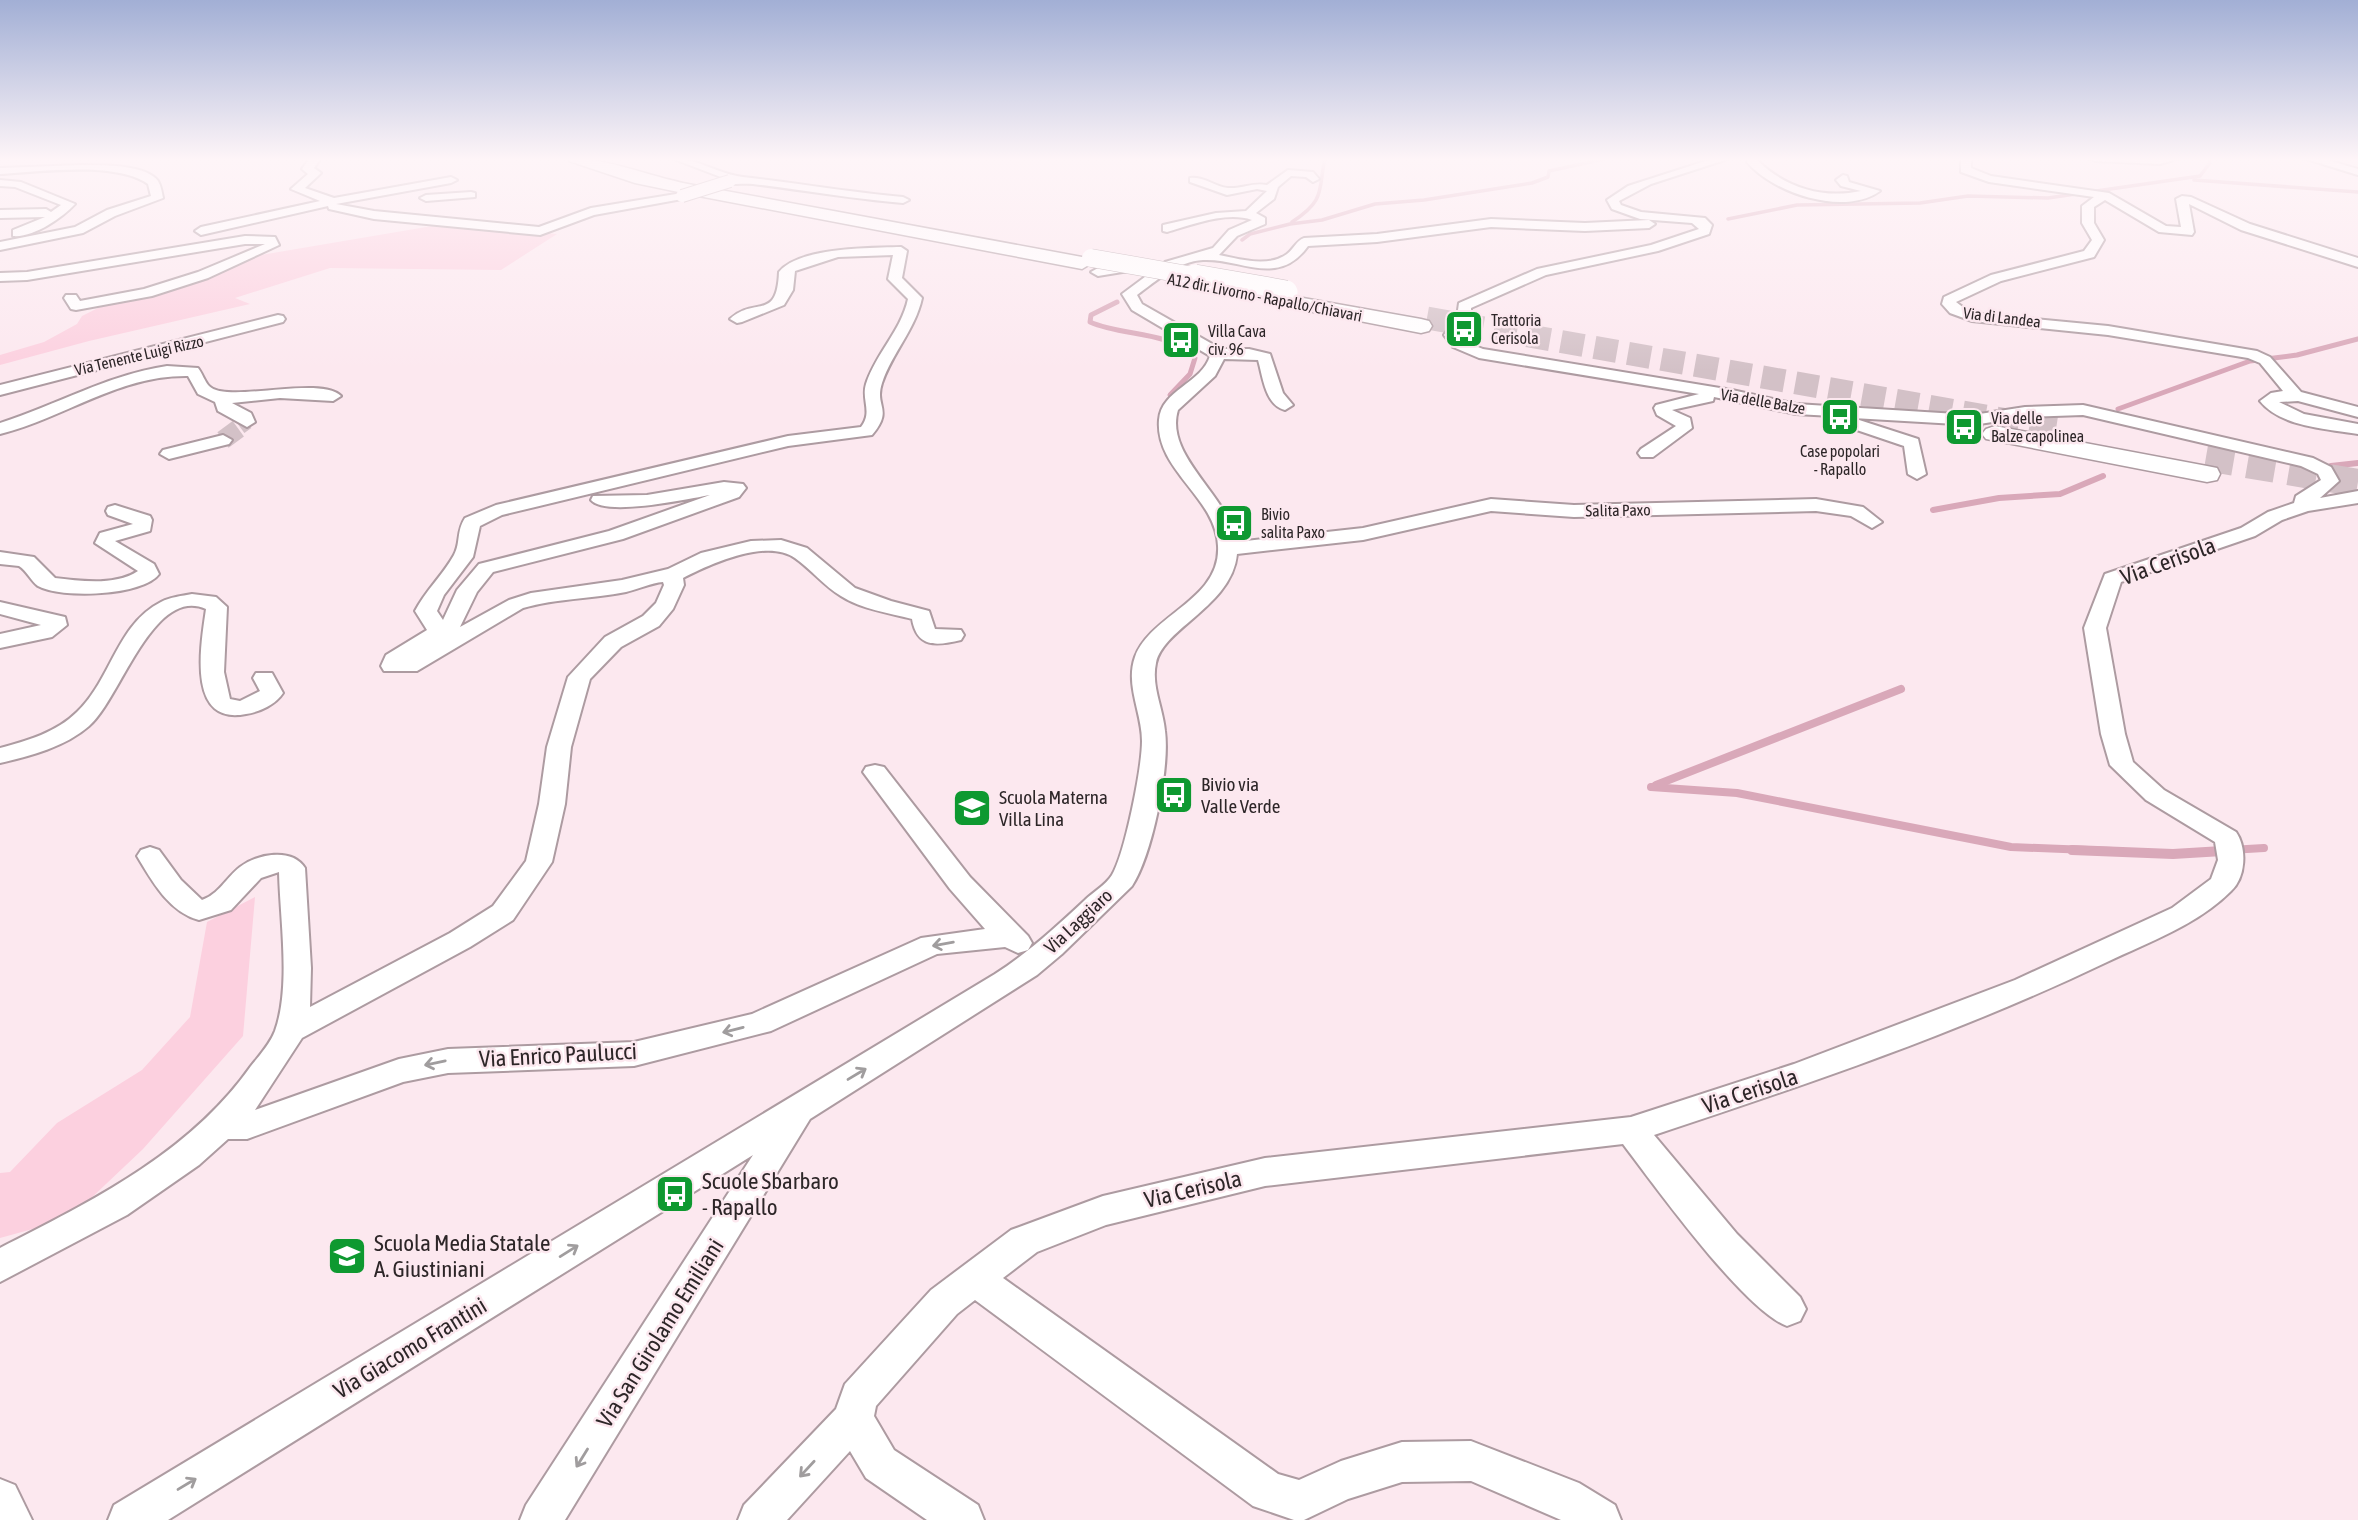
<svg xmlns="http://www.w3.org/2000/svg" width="2358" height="1520" viewBox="0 0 2358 1520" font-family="'Asap Condensed',sans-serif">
<rect width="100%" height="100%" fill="#fce8ef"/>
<g fill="#fcd0df">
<polygon points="444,224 557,234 501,270 330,268 235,298 250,304 89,341 0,365 0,355 44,342 77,324 82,316 104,305 152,295 255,256"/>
<polygon points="255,897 243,1036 143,1149 69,1219 0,1238 0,1173 10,1172 57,1123 142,1070 190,1017 207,922"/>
</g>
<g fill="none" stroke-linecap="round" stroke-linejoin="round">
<g stroke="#d9a8b9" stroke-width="3.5">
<polyline points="2194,180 2358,192"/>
<polyline points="1728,219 1797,205 1920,203 1968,196 2048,198 2200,176 2210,163 2209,158"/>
<path d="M 1292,222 C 1326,200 1318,191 1325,158"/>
<polyline points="1242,240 1250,234 1290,224 1322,220 1375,204 1424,200 1532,183 1548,177 1549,171 1609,158"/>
</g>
<g stroke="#d9a8b9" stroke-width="5">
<path d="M 1117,302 L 1091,315 L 1090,322 C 1124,337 1168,330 1195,358 L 1190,374 L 1170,395"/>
<polyline points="2118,409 2250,361 2297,355 2358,339"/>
</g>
<g stroke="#d9a8b9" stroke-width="6">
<polyline points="2331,466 2358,463"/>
<polyline points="1933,510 1999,498 2060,494 2103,476"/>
</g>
<g stroke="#d9a8b9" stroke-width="8">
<polyline points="1656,785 1901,689"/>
<polyline points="1651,787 1737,793 2011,847 2113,851"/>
<polyline points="2213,851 2264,848"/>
</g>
<polyline stroke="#d9a8b9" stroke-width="10" points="2072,850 2173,854 2239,850"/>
<polyline stroke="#d3c1c7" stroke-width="15" stroke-dasharray="15 8" stroke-linecap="butt" points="240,427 247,422"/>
<polyline stroke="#d3c1c7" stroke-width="19" stroke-dasharray="19 10" stroke-linecap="butt" points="223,440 242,426"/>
<polyline stroke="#d3c1c7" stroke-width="23" stroke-dasharray="23 11" stroke-linecap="butt" points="1427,318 2047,427"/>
<g stroke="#d3c1c7" stroke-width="28" stroke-dasharray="28 14" stroke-linecap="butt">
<polyline points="2037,426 2056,429"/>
<polyline points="2206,457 2358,483"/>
</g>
<g stroke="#ad9ba1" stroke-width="4">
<g id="minor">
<polygon points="310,158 321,158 314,168 321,173 305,188 334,198 451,177 457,180 451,183 336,204 374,211 539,227 591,208 682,193 688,196 682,199 594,215 540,235 374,219 329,209 328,206 201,235 195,231 201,227 320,201 291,189 308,174 302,169"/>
<path d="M 671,158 C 697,158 718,174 743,177 C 796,183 849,192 903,197 L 909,200 L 903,203 C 852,199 803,190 753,184 C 744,183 735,185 726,183 L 726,179 Z"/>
<path d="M 1715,158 L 1731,158 L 1651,184 L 1619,201 L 1621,205 L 1641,212 L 1705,218 L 1712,225 L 1709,234 L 1658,251 L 1546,275 L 1471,308 L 1471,317 L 1459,335 L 1463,341 L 1483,349 L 1732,390 L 1796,404 L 1973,415 L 2025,407 L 2083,405 L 2313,458 L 2331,467 L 2339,481 L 2320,498 L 2358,491 L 2358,503 L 2308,511 L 2282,520 L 2255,536 L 2121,582 L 2106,628 L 2125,734 L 2133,762 L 2164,790 L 2236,832 C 2247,848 2246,877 2231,891 C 2197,925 2149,942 2107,962 C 1961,1032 1808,1084 1654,1135 L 1737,1234 L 1800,1297 L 1806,1309 L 1800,1321 L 1787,1326 C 1744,1310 1654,1185 1623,1144 L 1265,1186 L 1106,1225 L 1037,1252 L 1003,1278 L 1278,1474 L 1299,1480 L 1341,1461 L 1402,1442 L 1471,1441 L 1579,1483 L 1615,1505 L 1621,1520 L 1561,1520 L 1471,1481 L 1402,1482 L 1348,1499 L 1304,1520 L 1294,1520 L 1253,1506 L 975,1300 L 957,1314 L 876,1406 L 874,1416 L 894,1450 L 978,1505 L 984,1520 L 927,1520 L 866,1478 L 850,1451 L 787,1520 L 738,1520 L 744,1505 L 836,1409 L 845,1384 L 931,1290 L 1011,1230 L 1103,1196 L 1265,1158 L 1631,1117 L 1794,1064 L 2015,980 L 2172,908 L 2211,879 L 2218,860 L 2215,842 L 2146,800 L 2110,765 L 2101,734 L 2084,628 L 2105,574 L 2241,528 L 2268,512 L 2294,503 L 2296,496 L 2321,480 L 2318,474 L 2301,466 L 2083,415 L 2025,417 L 1973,425 L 1853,418 L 1918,439 L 1926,474 L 1917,479 L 1908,474 L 1904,446 L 1845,426 L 1843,422 L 1850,417 L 1796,414 L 1714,397 L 1713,401 L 1672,410 L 1690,418 L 1692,428 L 1653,457 L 1641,457 L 1638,453 L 1641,449 L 1676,426 L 1657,415 L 1654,408 L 1656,405 L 1699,394 L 1479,358 L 1453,347 L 1444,335 L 1457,317 L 1459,303 L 1537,269 L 1651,245 L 1699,229 L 1692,223 L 1640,219 L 1612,209 L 1607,200 L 1628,186 Z"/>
<path d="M 1749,158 L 1759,158 L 1758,161 C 1786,188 1823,199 1861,191 L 1841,186 L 1836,180 L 1843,175 L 1847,176 L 1849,182 L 1880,191 C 1844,217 1773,193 1747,162 Z"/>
<path d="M 1961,158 L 1971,158 L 1971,168 L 1991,176 L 2109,193 L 2166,226 L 2181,227 L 2176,199 L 2182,196 L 2191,197 L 2250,224 L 2358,258 L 2358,267 L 2241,230 L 2189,204 L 2194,232 L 2192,235 L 2159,232 L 2105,200 L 2094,207 L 2094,223 L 2104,240 L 2094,257 L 2001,281 L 1956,302 L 1968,311 L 1982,314 L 2108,326 L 2257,351 L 2270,357 L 2301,392 L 2358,407 L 2358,417 L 2298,401 L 2279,402 L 2304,414 L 2358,424 L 2358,434 C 2327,429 2281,427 2260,401 L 2271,393 L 2283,391 L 2260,363 L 2248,358 L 2108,335 L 1972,321 L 1950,313 L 1942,304 L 1944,297 L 1991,275 L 2084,251 L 2092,240 L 2082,223 L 2082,206 L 2094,197 L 1989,182 L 1961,172 Z"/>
<polygon points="2090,158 2180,158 2160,164 2095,161"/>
<polygon points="2303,158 2320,158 2358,169 2358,175"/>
<path d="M 80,165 C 99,165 146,164 158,181 C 161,186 162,193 163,198 L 115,216 L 83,233 L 0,250 L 0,242 L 75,227 L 107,210 L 151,196 L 148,184 C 114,161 40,172 0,174 L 0,168 Z"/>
<path d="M 1288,170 L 1313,172 L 1319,179 L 1313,182 L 1306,177 L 1291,176 L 1278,187 L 1274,199 L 1256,213 L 1265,218 L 1265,224 L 1237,236 L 1219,255 C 1240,259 1268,268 1287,254 C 1294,249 1296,241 1304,238 L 1377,234 L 1491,219 L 1585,223 L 1649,220 L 1655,224 L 1649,228 L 1585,231 L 1491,227 L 1377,242 L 1308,246 C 1278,288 1241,258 1203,260 C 1178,261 1156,281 1137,295 L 1142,304 L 1221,349 L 1249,349 L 1270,354 L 1283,393 L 1293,405 L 1285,410 C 1265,405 1263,377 1258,360 L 1224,359 L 1215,376 L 1178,410 C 1164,456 1228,495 1237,542 L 1363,528 L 1491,499 L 1574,505 L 1816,499 L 1863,507 L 1882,522 L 1872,528 L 1851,516 L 1816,511 L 1574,517 L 1491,511 L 1363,540 L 1237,554 C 1232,606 1163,628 1156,663 C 1151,686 1163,708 1165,731 C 1170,768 1152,855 1132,886 L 1062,954 L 1037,975 L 810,1119 L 565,1520 L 520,1520 L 526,1505 L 753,1155 L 168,1520 L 108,1520 L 114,1505 L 995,974 C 1029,952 1056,927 1085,900 C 1093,892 1106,885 1112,875 C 1125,853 1142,768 1142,741 C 1142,713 1125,685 1135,657 C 1151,614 1221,600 1218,546 C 1216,497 1155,470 1159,420 C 1161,390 1202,383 1210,356 L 1132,310 L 1122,294 L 1165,262 L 1213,248 L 1229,230 L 1252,220 C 1226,211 1192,225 1167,232 L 1163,231 L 1163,225 L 1216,213 L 1246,211 L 1267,191 L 1257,189 L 1227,195 L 1190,182 L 1190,178 C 1204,176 1215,187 1228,188 C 1242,189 1253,182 1267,185 Z"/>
<path d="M 0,180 L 21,182 L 75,204 C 62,218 33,238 13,236 L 13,230 L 45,217 L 0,218 L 0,210 L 46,209 L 51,212 L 61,205 L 15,187 L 0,186 Z"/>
<polygon points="471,192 475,193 475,197 426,201 420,198 426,195"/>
<polygon points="245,236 275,237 279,245 208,278 152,296 76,310 71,309 64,298 66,295 76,295 80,301 144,289 198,272 265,244 245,244 27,280 0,281 0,273 27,272"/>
<path d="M 901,247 L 907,251 L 902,278 L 922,298 C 915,330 892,353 882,383 C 874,407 894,409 872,435 L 788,446 L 502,515 L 480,526 L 473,557 L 444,595 L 437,611 L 443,620 L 457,590 L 479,564 L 609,531 L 710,495 C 688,499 605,517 591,500 L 593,496 L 647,495 L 724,482 L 743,484 L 746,488 L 739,497 L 623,539 L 493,572 L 477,592 L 460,627 L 509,600 L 531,593 L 622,580 L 668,569 L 701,553 L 751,541 L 781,540 L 807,548 L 855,588 L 891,601 L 929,611 L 935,629 L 961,630 L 964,635 L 961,640 C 936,646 917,648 912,619 C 889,613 861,609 841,596 C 824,586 811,569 795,558 C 767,538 710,564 683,578 L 684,585 L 673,609 L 659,626 L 621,647 L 590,679 L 571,747 L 565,804 L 552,862 L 513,920 L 470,947 L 302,1038 L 255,1110 L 399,1059 L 448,1049 L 634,1042 L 752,1014 L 921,938 L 985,929 L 950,889 L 863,772 L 866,767 L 875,765 L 884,767 L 970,877 L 1028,936 L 1032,943 L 1028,950 L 1018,953 L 1005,947 L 937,954 L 771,1031 L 634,1066 L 448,1073 L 403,1082 L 247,1139 L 228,1139 L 199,1165 L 127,1215 L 0,1282 L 0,1248 C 92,1201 190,1153 251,1066 C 259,1056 270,1044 275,1031 C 291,986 280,920 279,872 L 261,878 L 231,910 L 199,920 C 169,912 152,881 137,856 L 141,850 L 150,847 L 159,850 L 181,880 L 202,900 C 219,894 226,878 240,867 C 257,854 292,847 305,868 L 311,968 L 310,1007 L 450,933 L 493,906 L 526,861 L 539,804 L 547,747 L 568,677 L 605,637 L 643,616 L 656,603 L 664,585 L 663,582 C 651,583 639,589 626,592 C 592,599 557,598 523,608 L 417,671 L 384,671 L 381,666 L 386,655 L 427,630 L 415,611 C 426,590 443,575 454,555 C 461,542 456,532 465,518 L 496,505 L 788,436 L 861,427 C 873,412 861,400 866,384 C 876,353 901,331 908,299 L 888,279 L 893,255 L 838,257 L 795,271 L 793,290 L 784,305 L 742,322 L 737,323 L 730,319 C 755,296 777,322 779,272 C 799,247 871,248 901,247 Z"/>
<polygon points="1142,261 1149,265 1147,268 1098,276 1091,272 1098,268"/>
<polygon points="278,315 283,316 285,319 283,322 0,395 0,385"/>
<path d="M 167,366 L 198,368 C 202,373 205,382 209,386 C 226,404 321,375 341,396 L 333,401 L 280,398 L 232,403 L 251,413 L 255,422 L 247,427 L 218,411 L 215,402 L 198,394 L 188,376 C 118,375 65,418 0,434 L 0,423 C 57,405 107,375 167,366 Z"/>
<polygon points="223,435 232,440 229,444 169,459 160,454 163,450"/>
<path d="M 115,505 L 150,516 L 152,520 L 150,531 L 115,541 L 154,564 L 159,574 C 143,596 61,599 38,586 C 31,581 27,571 19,566 L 0,564 L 0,552 L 34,557 L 55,578 C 81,581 116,586 138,571 L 95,543 L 100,533 L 133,524 L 108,515 L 106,511 L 108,507 Z"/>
<path d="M 192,594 L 216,597 L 227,607 L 224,672 L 230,699 L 240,701 L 260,691 L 253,678 L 256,673 L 272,673 L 283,693 C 276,704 260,712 246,714 C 186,726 201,644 206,609 C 153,585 120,700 89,726 C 65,747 30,756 0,763 L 0,748 C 27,741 57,732 77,712 C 111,680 117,624 161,602 C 170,597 182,596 192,594 Z"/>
<polygon points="0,602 65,617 67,625 52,637 0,648 0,634 41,625 0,614"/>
<polygon points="0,1479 15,1485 32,1520 0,1520"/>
</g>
</g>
<g stroke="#ad9ba1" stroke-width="3">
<g id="highway">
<path d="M 567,158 C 607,158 648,176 688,184 L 1082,257 L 1092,263 L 1082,269 L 688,194 L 635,183 L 569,161 Z"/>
<polygon points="1275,293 1421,319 1429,321 1432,326 1429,331 1421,333 1268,303 1265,299 1268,295"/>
<polygon points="1995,426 2207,466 2217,468 2220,474 2217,480 2207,482 1986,439 1982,434 1986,429"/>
</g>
</g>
<use href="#minor" fill="#fff" fill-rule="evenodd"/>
<use href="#highway" fill="#fff" fill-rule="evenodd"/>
<g stroke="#ad9ba1" stroke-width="14" stroke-linecap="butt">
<polyline id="minor-bridge" points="682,196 730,181"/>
</g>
<g stroke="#ad9ba1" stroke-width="19" stroke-linecap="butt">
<polyline id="highway-bridge-far1" points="1091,258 1205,278"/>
</g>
<g stroke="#ad9ba1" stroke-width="24" stroke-linecap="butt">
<polyline id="highway-bridge" points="1195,276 1286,292"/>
</g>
<use href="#minor-bridge" stroke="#fff" stroke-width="12"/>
<use href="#highway-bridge-far1" stroke="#fff" stroke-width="18"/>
<use href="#highway-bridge" stroke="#fff" stroke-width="23"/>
</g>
<defs><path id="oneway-shaft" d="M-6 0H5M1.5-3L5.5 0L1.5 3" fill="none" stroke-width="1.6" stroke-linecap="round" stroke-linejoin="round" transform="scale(1.75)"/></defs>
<g stroke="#a09d9e">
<use href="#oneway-shaft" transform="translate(943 944) rotate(170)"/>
<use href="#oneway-shaft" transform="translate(733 1030) rotate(166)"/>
<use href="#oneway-shaft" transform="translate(435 1063) rotate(168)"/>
<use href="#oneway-shaft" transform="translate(857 1074) rotate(-31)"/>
<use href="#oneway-shaft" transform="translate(569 1251) rotate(-32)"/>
<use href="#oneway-shaft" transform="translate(582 1458) rotate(122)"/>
<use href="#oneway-shaft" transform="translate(807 1469) rotate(133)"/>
<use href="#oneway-shaft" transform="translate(187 1484) rotate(-31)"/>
</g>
<linearGradient id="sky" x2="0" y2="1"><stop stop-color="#a2afd5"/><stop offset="0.43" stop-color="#fef5f8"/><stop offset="1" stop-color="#fef5f8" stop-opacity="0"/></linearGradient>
<rect width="2358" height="371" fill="url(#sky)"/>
<defs>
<g id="bus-square" transform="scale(2.0125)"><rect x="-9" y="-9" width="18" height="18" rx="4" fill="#0e9930" stroke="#fce8ef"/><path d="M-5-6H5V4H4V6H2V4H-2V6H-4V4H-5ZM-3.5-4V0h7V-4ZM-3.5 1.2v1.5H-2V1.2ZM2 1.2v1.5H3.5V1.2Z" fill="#fff"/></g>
<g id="school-square" transform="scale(2.0125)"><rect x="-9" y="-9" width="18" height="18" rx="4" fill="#0e9930" stroke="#fce8ef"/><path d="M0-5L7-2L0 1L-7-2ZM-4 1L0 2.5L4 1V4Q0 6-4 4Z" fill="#fff"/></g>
</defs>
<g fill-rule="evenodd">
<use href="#bus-square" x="1464" y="329"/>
<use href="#bus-square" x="1181" y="340"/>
<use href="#bus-square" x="1840" y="417"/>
<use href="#bus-square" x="1964" y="427"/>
<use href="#bus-square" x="1234" y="523"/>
<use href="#bus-square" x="1174" y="795"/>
<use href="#school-square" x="972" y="808"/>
<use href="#bus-square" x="675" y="1194"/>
<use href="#school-square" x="347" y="1256"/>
</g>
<g text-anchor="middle" stroke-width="5" stroke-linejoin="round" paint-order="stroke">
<g font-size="16" fill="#2d2628" stroke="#fce8ef">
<text transform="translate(1265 297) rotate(11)" y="6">A12 dir. Livorno - Rapallo/Chiavari</text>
<text transform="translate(2002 317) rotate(7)" y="6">Via di Landea</text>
<text transform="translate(139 355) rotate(-13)" y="6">Via Tenente Luigi Rizzo</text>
<text transform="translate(1763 401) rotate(10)" y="6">Via delle Balze</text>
<text transform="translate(1618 510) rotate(-1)" y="6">Salita Paxo</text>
</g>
<g font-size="16" fill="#2d2628" stroke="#fce8ef" text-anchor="start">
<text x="1491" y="326">Trattoria<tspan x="1491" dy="18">Cerisola</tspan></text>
<text x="1208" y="337">Villa Cava<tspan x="1208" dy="18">civ. 96</tspan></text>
<text x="1991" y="424">Via delle<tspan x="1991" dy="18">Balze capolinea</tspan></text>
<text x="1840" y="457" text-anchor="middle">Case popolari<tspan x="1840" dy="18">- Rapallo</tspan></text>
<text x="1261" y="520">Bivio<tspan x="1261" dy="18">salita Paxo</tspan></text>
</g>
<g font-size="19" fill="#2d2628" stroke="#fce8ef" text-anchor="start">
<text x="1201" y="791">Bivio via<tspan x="1201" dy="22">Valle Verde</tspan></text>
<text x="999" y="804">Scuola Materna<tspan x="999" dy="22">Villa Lina</tspan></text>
</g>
<g font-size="19" fill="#2d2628" stroke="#fce8ef">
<text transform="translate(1078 921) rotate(-43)" y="7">Via Laggiaro</text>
</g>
<g font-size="23" fill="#2d2628" stroke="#fce8ef">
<text transform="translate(2168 561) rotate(-20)" y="8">Via Cerisola</text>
<text transform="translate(558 1055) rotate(-3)" y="8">Via Enrico Paulucci</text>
<text transform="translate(1750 1091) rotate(-18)" y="8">Via Cerisola</text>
<text transform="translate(1193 1189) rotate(-13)" y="8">Via Cerisola</text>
<text transform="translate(660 1333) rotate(-58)" y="8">Via San Girolamo Emiliani</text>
<text transform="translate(410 1348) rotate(-31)" y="8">Via Giacomo Frantini</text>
</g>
<g font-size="23" fill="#2d2628" stroke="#fce8ef" text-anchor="start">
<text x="702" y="1189">Scuole Sbarbaro<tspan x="702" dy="26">- Rapallo</tspan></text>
<text x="374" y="1251">Scuola Media Statale<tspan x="374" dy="26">A. Giustiniani</tspan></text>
</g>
</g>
</svg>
